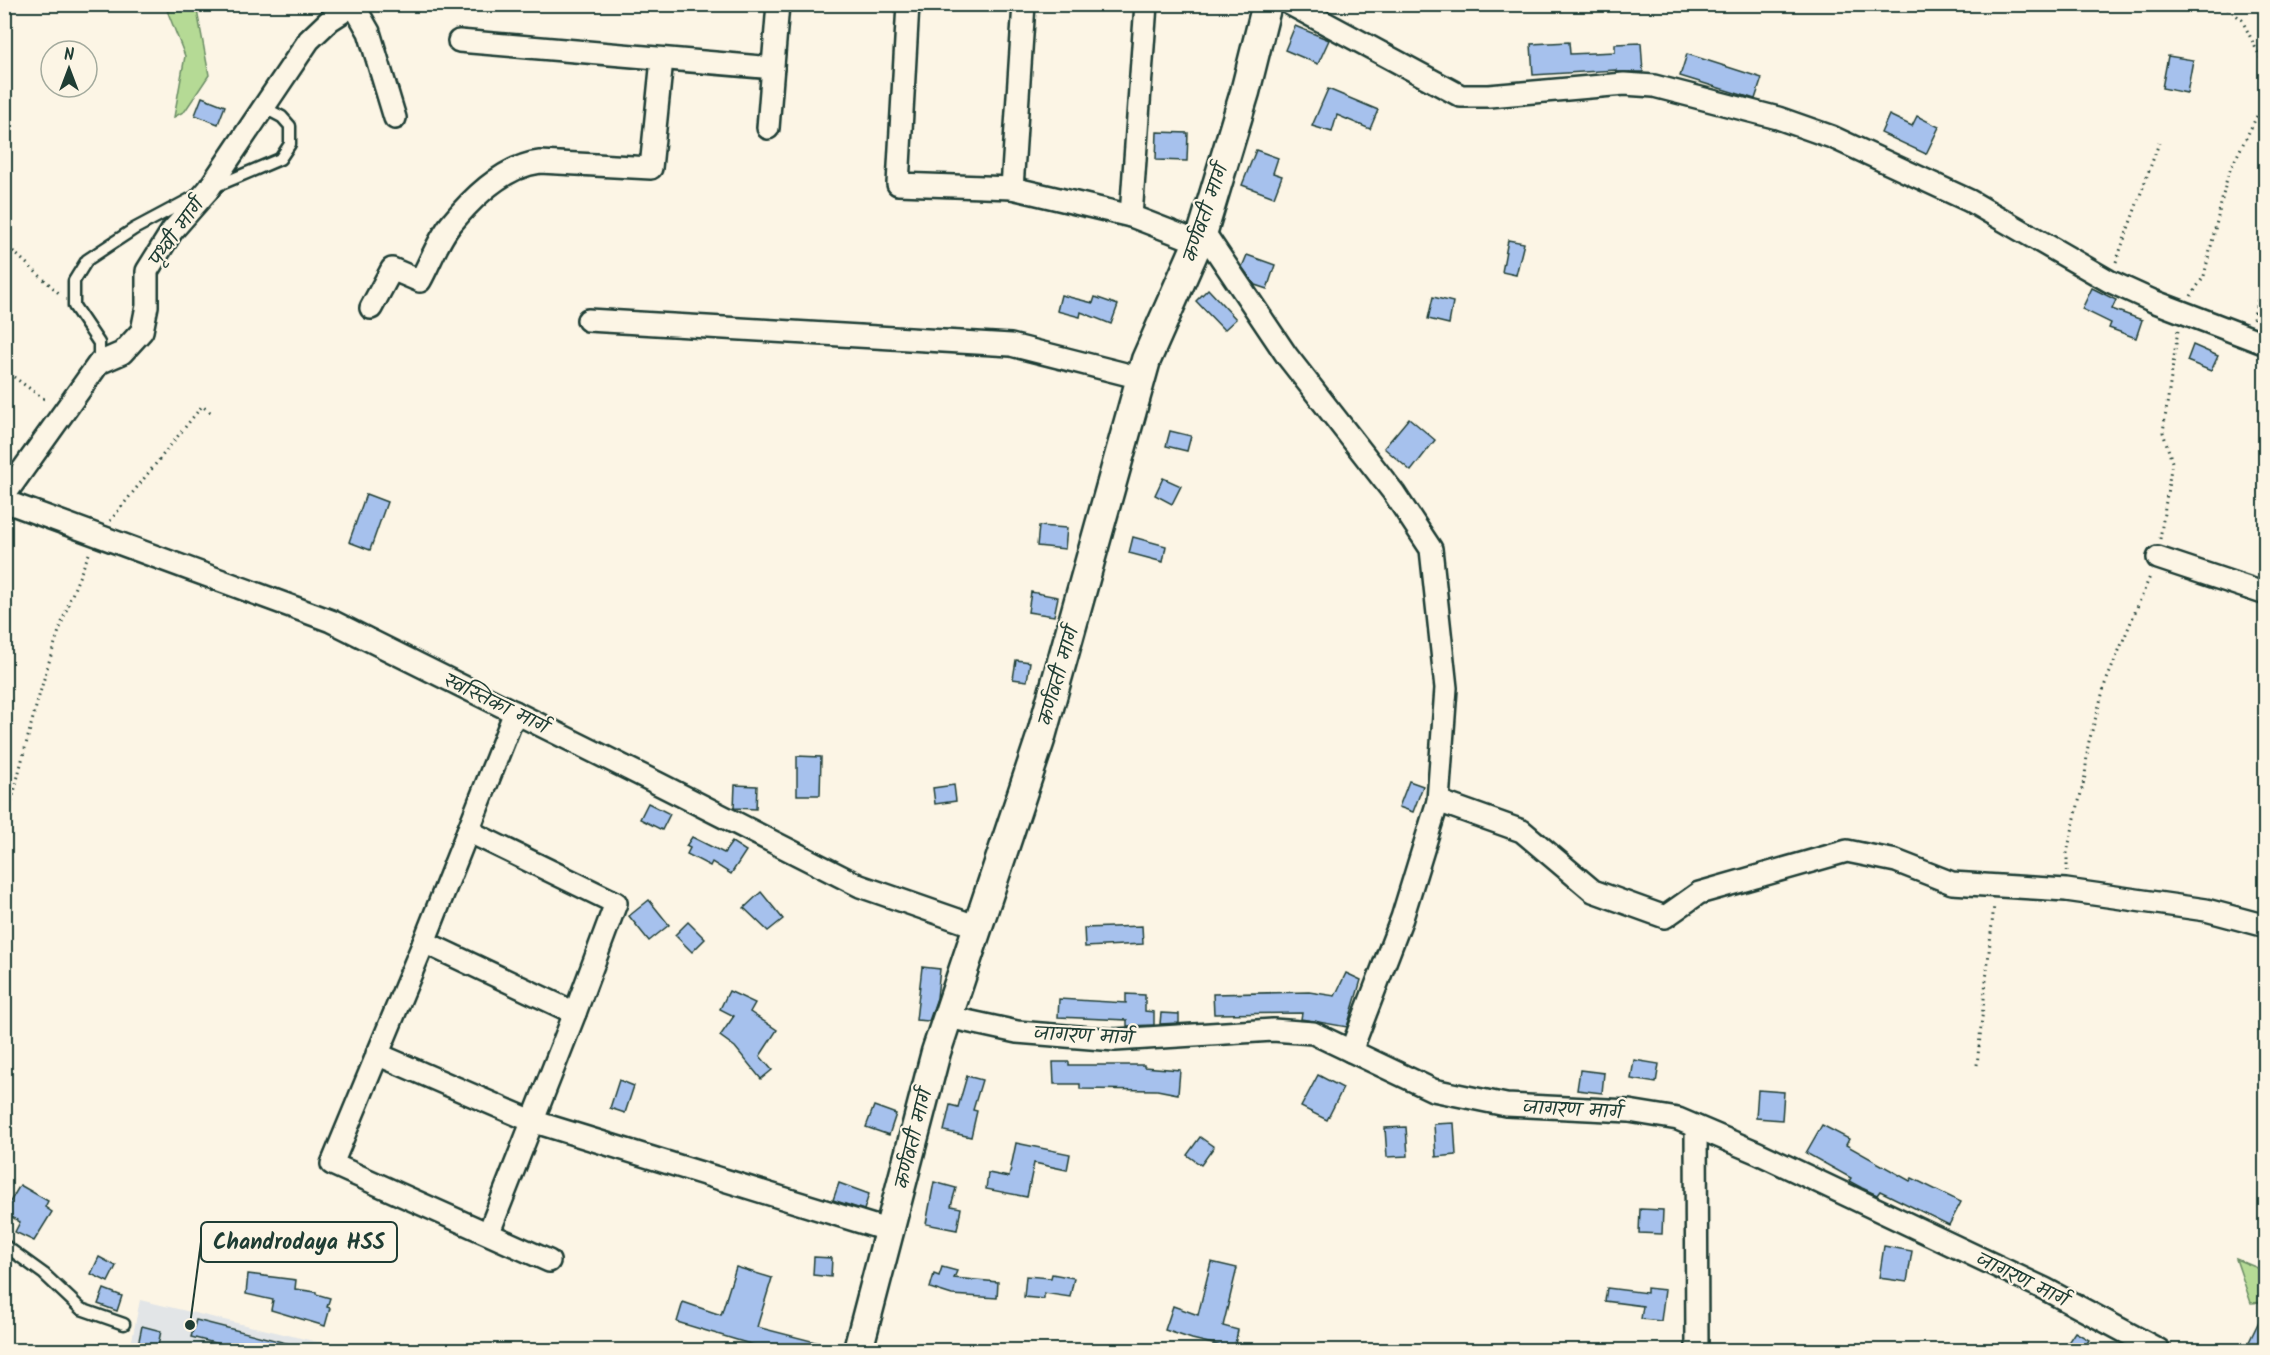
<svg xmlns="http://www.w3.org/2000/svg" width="2270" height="1355" viewBox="0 0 2270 1355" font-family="Kalam,'Playpen Sans Deva',sans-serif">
<rect width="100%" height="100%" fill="#fcf5e5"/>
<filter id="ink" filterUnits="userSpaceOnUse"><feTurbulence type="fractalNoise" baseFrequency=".0167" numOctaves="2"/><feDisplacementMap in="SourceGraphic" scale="12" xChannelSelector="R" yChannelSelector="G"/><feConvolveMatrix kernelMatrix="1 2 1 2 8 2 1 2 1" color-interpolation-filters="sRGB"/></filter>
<g filter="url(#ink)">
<polygon fill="#e2e5e7" points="140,1300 351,1350 130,1350"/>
<g fill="#b5da95" stroke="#6a8c64" stroke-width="1.5">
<polygon points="165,5 196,5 209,75 185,111 174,117 185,56"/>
<polygon points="2236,1259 2265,1271 2265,1302 2251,1303"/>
</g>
<g fill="#a6c1ed" stroke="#1f3d34" stroke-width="1.5">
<polygon points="1295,26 1329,40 1318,64 1285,50"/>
<polygon points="1569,42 1570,54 1615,52 1615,44 1641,43 1643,72 1616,72 1616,70 1533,75 1531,44"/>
<polygon points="1687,54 1762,78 1755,99 1680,76"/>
<polygon points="2168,56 2193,60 2187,93 2162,88"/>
<polygon points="1328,89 1378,110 1370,129 1337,115 1332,132 1312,126"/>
<polygon points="202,97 225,106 218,124 195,115"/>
<polygon points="1889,115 1912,126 1917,116 1939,127 1926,154 1881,133"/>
<polygon points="1157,132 1188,133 1187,161 1156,160"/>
<polygon points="1256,150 1278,158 1273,173 1282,176 1274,197 1242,185"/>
<polygon points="1508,240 1524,243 1516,275 1502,272"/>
<polygon points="1247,255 1275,265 1267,289 1255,285 1242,267"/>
<polygon points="2092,288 2116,300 2112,309 2142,320 2136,338 2109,328 2111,323 2082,309"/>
<polygon points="1208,289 1236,319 1224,330 1196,301"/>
<polygon points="1061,295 1093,303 1095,297 1118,305 1111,324 1081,312 1080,317 1057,311"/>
<polygon points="1433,297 1453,302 1449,324 1428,319"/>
<polygon points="2193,345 2218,356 2211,371 2187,361"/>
<polygon points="1409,418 1435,440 1411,471 1384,448"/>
<polygon points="1170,431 1191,436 1187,451 1166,446"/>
<polygon points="1163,478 1181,486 1172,504 1155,495"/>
<polygon points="366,494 387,502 370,550 349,542"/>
<polygon points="1039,526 1067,528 1065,549 1037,546"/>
<polygon points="1133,537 1166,546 1163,562 1129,553"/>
<polygon points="1031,592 1058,597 1054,616 1028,612"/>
<polygon points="1016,660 1030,662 1027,681 1013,679"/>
<polygon points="797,756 821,757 820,795 797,795"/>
<polygon points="1409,781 1423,786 1413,812 1399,807"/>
<polygon points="735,785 757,786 756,809 734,808"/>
<polygon points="954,785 956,801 935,804 933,788"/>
<polygon points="648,803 670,814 662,830 640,819"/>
<polygon points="692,837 724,853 732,842 746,851 731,874 712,862 710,866 687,854 690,848 686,846"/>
<polygon points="761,892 783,919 768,931 744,908"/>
<polygon points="649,900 669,925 649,941 629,916"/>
<polygon points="688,922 705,939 692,952 675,935"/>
<polygon points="1142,926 1143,944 1085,947 1084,928"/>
<polygon points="922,967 940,969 937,998 929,1021 916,1020"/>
<polygon points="1346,973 1361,980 1347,1027 1301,1019 1302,1013 1214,1014 1213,994 1309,992 1335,996"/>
<polygon points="729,991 755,1003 750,1012 777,1030 760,1056 772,1070 761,1079 735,1047 720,1036 734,1016 720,1009"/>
<polygon points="1126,994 1145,995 1145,1011 1154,1012 1154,1025 1127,1026 1127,1020 1058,1017 1059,999 1126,1003"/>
<polygon points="1161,1013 1179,1014 1179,1023 1160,1024"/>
<polygon points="1634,1060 1659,1064 1656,1083 1631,1079"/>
<polygon points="1053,1062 1069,1062 1069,1065 1144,1065 1144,1067 1180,1070 1178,1094 1157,1090 1080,1089 1080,1084 1054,1084"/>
<polygon points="1580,1070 1604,1073 1602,1093 1577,1090"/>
<polygon points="1318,1075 1343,1088 1327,1120 1301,1107"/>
<polygon points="967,1076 982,1080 973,1110 977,1111 971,1137 944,1131 950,1105 958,1107"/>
<polygon points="619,1080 634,1086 625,1113 610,1108"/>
<polygon points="1758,1090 1784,1092 1782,1120 1756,1118"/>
<polygon points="874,1106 896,1114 889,1135 866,1127"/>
<polygon points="1454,1123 1456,1155 1436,1157 1434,1124"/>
<polygon points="1822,1125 1849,1139 1846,1145 1910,1181 1912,1178 1961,1202 1949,1225 1880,1191 1877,1195 1862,1188 1849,1181 1851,1178 1806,1153"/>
<polygon points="1406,1127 1408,1156 1387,1157 1385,1128"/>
<polygon points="1200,1137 1214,1147 1201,1165 1187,1155"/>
<polygon points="1016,1143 1070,1154 1067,1170 1034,1163 1027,1197 986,1189 988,1173 1009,1177"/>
<polygon points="934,1182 956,1188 951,1206 961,1208 957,1230 926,1224"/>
<polygon points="839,1183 869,1194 864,1210 833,1200"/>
<polygon points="20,1185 48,1201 45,1207 52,1212 34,1241 15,1232 20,1222 4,1212"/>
<polygon points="1640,1209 1663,1210 1662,1234 1639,1233"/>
<polygon points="1884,1246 1912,1251 1907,1282 1879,1278"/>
<polygon points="99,1257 116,1266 108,1282 91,1274"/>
<polygon points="814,1257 832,1258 831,1277 813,1275"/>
<polygon points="1211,1262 1237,1268 1223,1326 1238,1330 1234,1349 1192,1339 1165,1330 1173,1306 1198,1315"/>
<polygon points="736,1267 772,1278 757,1327 827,1345 827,1350 770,1350 677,1322 683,1302 721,1315"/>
<polygon points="942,1267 957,1271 954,1278 998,1282 997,1298 952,1295 930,1288 934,1274 939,1276"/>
<polygon points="248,1274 296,1280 295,1289 316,1292 316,1294 330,1298 327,1307 330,1308 325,1326 271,1310 273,1300 246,1294"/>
<polygon points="1052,1274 1074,1278 1070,1297 1044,1293 1044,1299 1024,1297 1026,1276 1051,1278"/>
<polygon points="1607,1288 1647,1293 1647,1288 1665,1290 1661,1321 1641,1319 1643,1306 1605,1301"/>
<polygon points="104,1289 122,1296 117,1311 98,1304"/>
<polygon points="2265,1309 2265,1350 2245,1350"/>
<polygon points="196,1320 294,1345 294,1350 242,1350 191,1337"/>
<polygon points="142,1326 161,1331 157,1350 137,1350"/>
<polygon points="2075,1332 2089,1340 2083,1350 2063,1350"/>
</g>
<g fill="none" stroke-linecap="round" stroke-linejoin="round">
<g stroke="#1f3d34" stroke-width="15">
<g id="lane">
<polyline points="214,187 280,159 290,144 290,126 282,117 263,107"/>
<polyline points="99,363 99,343 74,306 74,281 87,260 134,229 194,197"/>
<polyline points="4,1245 44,1274 81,1309 124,1324"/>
</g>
</g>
<g stroke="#1f3d34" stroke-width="26">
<g id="street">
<polyline points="353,4 369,32 395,118"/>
<polyline points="908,4 898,184 1012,188 1131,216 1198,242"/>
<polyline points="1290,4 1461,96 1489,96 1624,84 1654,86 1778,118 1832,137 1970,201 2109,281 2153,301 2266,344"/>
<polyline points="459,41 773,68"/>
<polyline points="768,128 778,4"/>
<polyline points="1012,188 1024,4"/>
<polyline points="1131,216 1146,4"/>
<polyline points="1203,231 1287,356 1394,493 1431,549 1446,688 1438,801 1402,918 1351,1051"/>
<path d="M 371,308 L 392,269 L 420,281 C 430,263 438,240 451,224 C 473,197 505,166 540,162 L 651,168 L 662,59"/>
<polyline points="588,320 1011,345 1141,378"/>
<polyline points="4,496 99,363 122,353 142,331 147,306 147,271 172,231 208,190 309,40 330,20 355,4"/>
<polyline points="4,501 331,621 657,783 860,886 978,927"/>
<polyline points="2158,558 2266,594"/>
<polyline points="515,712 424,942 332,1164 549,1261"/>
<polyline points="1438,801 1522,831 1593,891 1665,917 1699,893 1847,851 1896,861 1952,883 2066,890 2206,910 2266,926"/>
<polyline points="468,831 616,903 575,1013 489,1232"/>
<polyline points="424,942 575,1013"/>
<polyline points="948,1017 1017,1032 1115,1040 1273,1030 1313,1033 1433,1090 1506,1105 1629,1111 1678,1119 1758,1153 2045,1289 2159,1350"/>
<polyline points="377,1054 532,1121 890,1231"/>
<polyline points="1696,1127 1697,1350"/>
</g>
</g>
<g stroke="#1f3d34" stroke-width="33">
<polyline id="secondary" points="858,1350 936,1052 1040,740 1146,360 1203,231 1245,92 1267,4"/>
</g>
<g stroke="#1f3d34" stroke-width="3" stroke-dasharray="1.5 4.5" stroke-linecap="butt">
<polyline points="2223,4 2242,20 2266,69"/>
<polyline points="4,243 61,295"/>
<polyline points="2116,262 2159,143"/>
<polyline points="2191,296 2204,276 2228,174 2266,98"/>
<polyline points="2253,319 2266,269"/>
<polyline points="4,370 47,401"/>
<polyline points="110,521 202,406 213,414"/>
<polyline points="2160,539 2172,462 2163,432 2178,330"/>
<path d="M 4,824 L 9,812 C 31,724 52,636 89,554"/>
<polyline points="2067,872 2067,852 2085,776 2088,745 2105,684 2151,574"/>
<polyline points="1977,1065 1994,905"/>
</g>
<use href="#lane" stroke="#fcf5e5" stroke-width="10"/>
<use href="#street" stroke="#fcf5e5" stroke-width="21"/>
<use href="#secondary" stroke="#fcf5e5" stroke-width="28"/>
</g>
</g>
<g text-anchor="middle" stroke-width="4.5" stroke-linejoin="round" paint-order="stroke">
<g font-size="21" fill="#1f3d34" stroke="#fcf5e5">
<text transform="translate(1205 213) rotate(-71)" y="7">कर्णवती मार्ग</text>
<text transform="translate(176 232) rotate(-54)" y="7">पृथ्वी मार्ग</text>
<text transform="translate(1058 676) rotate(-74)" y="7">कर्णवती मार्ग</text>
<text transform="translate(496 703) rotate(26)" y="7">स्वस्तिका मार्ग</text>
<text transform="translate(1083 1035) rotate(3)" y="7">जागरण मार्ग</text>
<text transform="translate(1572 1109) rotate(3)" y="7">जागरण मार्ग</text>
<text transform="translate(913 1139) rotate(-76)" y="7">कर्णवती मार्ग</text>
<text transform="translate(2022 1279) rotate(26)" y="7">जागरण मार्ग</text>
</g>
</g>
<path fill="none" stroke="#1f3d34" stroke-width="2" d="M190 1325L201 1242"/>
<circle fill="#1f3d34" stroke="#fcf5e5" stroke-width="2" cx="190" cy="1325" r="6"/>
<rect fill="#fcf5e5" stroke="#1f3d34" stroke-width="2" x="201" y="1222" width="196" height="40" rx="6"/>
<g font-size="22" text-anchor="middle" font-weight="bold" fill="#1f3d34">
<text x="299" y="1249">Chandrodaya HSS</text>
</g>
<rect width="2270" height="1355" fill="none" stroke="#fcf5e5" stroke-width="24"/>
<rect x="12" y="12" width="2246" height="1331" fill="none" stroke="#1f3d34" stroke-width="2" filter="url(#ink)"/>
<g transform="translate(69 69)"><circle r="28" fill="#fcf5e5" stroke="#a4ab9e" stroke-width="1.5"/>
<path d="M0-4.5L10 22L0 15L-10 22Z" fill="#1f3d34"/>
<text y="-9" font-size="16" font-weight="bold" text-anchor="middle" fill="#1f3d34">N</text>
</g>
</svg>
